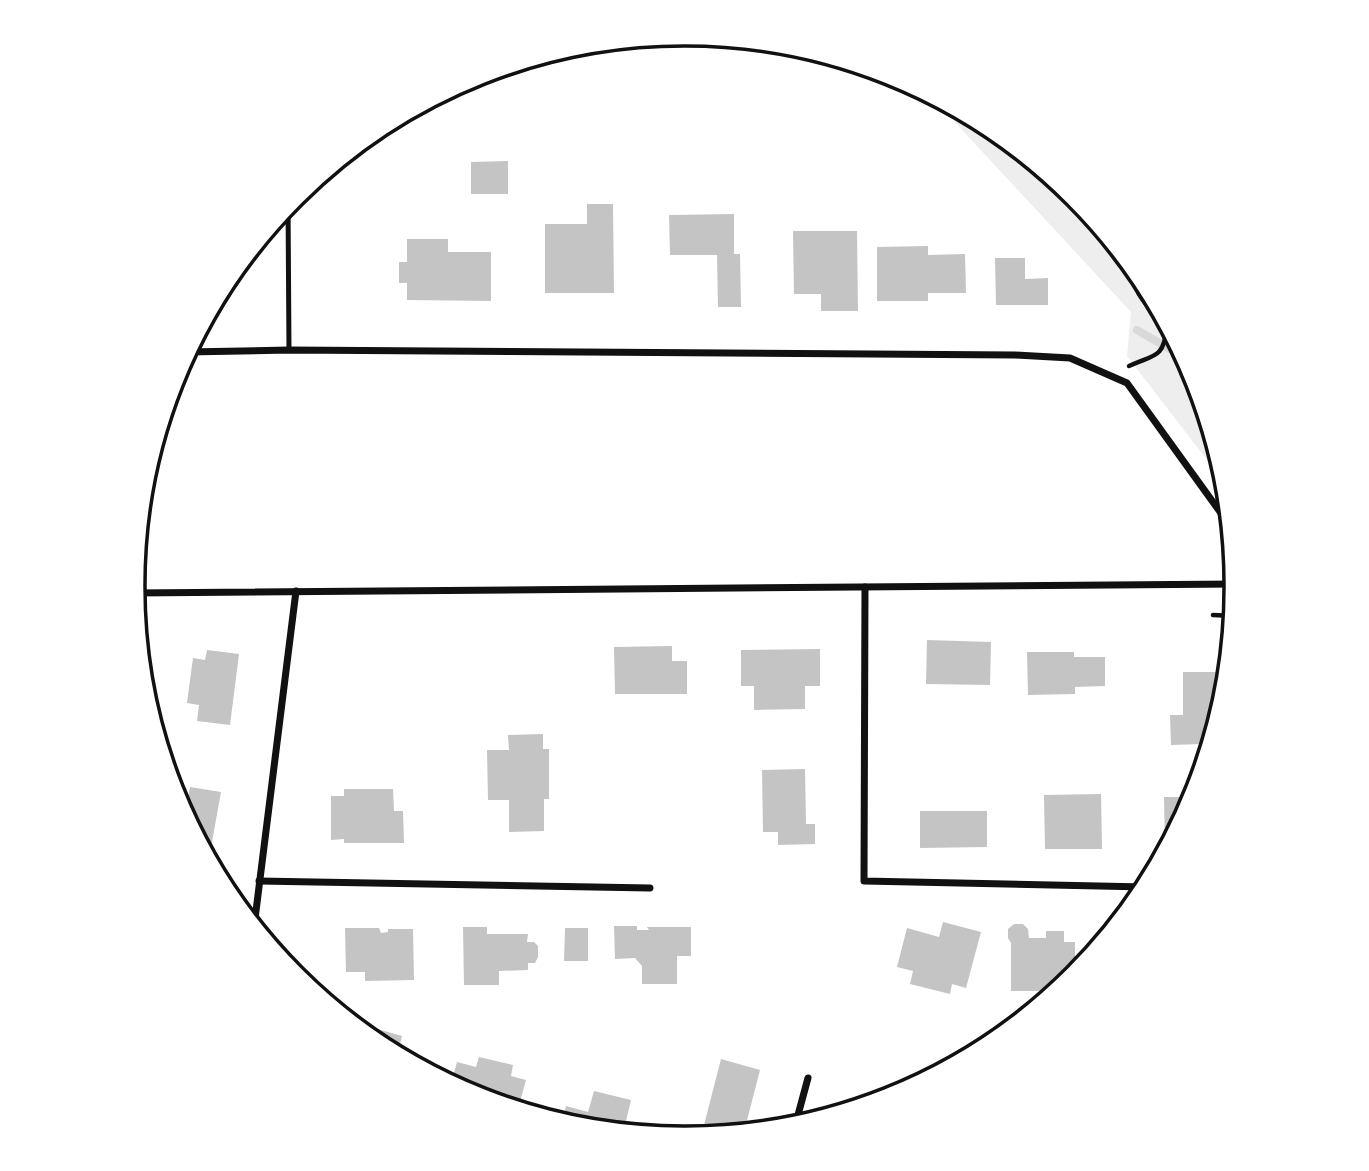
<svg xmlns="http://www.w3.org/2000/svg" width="1369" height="1171" viewBox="0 0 1369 1171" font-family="'DM Sans',sans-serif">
<rect width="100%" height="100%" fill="#fff"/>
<polygon fill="#eee" points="927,92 992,127 1075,195 1144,279 1195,375 1227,486 1127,356 1131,312"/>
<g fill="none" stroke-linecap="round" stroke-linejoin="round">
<polyline stroke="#d9d9d9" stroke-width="8" points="1137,330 1187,359"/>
</g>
<g fill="#c4c4c4">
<polygon points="508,161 508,194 471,194 471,162"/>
<polygon points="587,204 613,204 614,293 545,293 545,224 587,224"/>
<polygon points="734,214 734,254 740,254 741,307 718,307 717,255 670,255 669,215"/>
<polygon points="793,231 857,231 858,311 821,311 821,294 794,294"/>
<polygon points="407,239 448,239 448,252 491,252 491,301 407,300 407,283 399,283 399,262 407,262"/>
<polygon points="928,246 928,255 965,254 966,293 928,293 928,301 877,301 877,247"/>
<polygon points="995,258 1025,258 1025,279 1048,278 1048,305 996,305"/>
<polygon points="236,266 236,279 225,279 226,278"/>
<polygon points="927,640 991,642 990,685 926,684"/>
<polygon points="672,646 672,661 687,661 687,694 615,694 614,647"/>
<polygon points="820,649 820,686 805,686 805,709 754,710 754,686 741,686 741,650"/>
<polygon points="207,650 239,654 230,725 197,721 199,705 187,703 193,658 205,660"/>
<polygon points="1027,652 1074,652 1074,657 1105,657 1105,686 1075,687 1075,694 1028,695"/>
<polygon points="1183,672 1228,672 1226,694 1214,733 1203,733 1203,744 1171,745 1170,715 1183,715"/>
<polygon points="543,734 543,749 549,749 549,799 544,799 544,831 509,832 509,800 488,800 487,750 509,750 508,735"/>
<polygon points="805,769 806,824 815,824 815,844 778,845 778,832 763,832 762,770"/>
<polygon points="190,787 221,792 210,853 204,852 185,817"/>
<polygon points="344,789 393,789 394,811 403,811 404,843 344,843 344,839 331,840 331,796 344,796"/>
<polygon points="1101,794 1102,849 1045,849 1044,795"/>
<polygon points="1164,797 1195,797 1171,841 1165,842"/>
<polygon points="920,811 987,811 987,847 920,848"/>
<polygon points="943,922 981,932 966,988 952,984 950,994 910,984 913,971 897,967 907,928 939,937"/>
<polygon points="1014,924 1023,924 1028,929 1029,938 1046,938 1046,931 1064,931 1064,942 1075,942 1075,976 1057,991 1011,991 1011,943 1008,938 1008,929"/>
<polygon points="614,926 637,926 637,930 649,930 647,927 691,927 691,956 677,956 677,984 642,984 642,966 635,958 615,959"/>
<polygon points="463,927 487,927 487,934 528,934 527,942 534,942 538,946 538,957 535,963 528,963 528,970 499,971 499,985 464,985"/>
<polygon points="345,928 379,928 381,933 388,932 388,929 413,929 414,980 365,981 365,972 346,972"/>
<polygon points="565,928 588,928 588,961 564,961"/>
<polygon points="374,1028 402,1036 397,1055 371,1039"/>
<polygon points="479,1057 513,1065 511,1076 526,1080 518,1109 473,1096 451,1084 457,1062 476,1067"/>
<polygon points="721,1059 760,1070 744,1132 733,1133 704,1125"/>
<polygon points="594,1091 631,1100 626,1121 633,1123 630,1132 576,1127 562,1123 566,1106 588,1112"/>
</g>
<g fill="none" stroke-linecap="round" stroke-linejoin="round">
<g stroke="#111" stroke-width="4.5">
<path d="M 1129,366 C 1155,354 1163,359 1167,328 C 1149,308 1129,290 1130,262"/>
<polyline points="1213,615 1234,616"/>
</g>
<polyline stroke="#111" stroke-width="5" points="288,202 289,350"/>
<g stroke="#111" stroke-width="7">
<polyline points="186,352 289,350 1015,355 1070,358 1127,383 1231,527"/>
<polyline points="865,587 864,881 1146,887"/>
<polyline points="133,593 1237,584"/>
<polyline points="259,881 650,888"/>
<polyline points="254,927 296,591"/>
<polyline points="795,1126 808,1078"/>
</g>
</g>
<path d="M0 0H1369V1171H0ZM684 46H685A539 539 0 0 1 1224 585V587A539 539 0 0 1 685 1126H684A539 539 0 0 1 145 587V585A539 539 0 0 1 684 46Z" fill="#fff" fill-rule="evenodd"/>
<path fill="none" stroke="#111" stroke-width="3.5" d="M684 46H685A539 539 0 0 1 1224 585V587A539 539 0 0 1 685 1126H684A539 539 0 0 1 145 587V585A539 539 0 0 1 684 46Z"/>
</svg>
